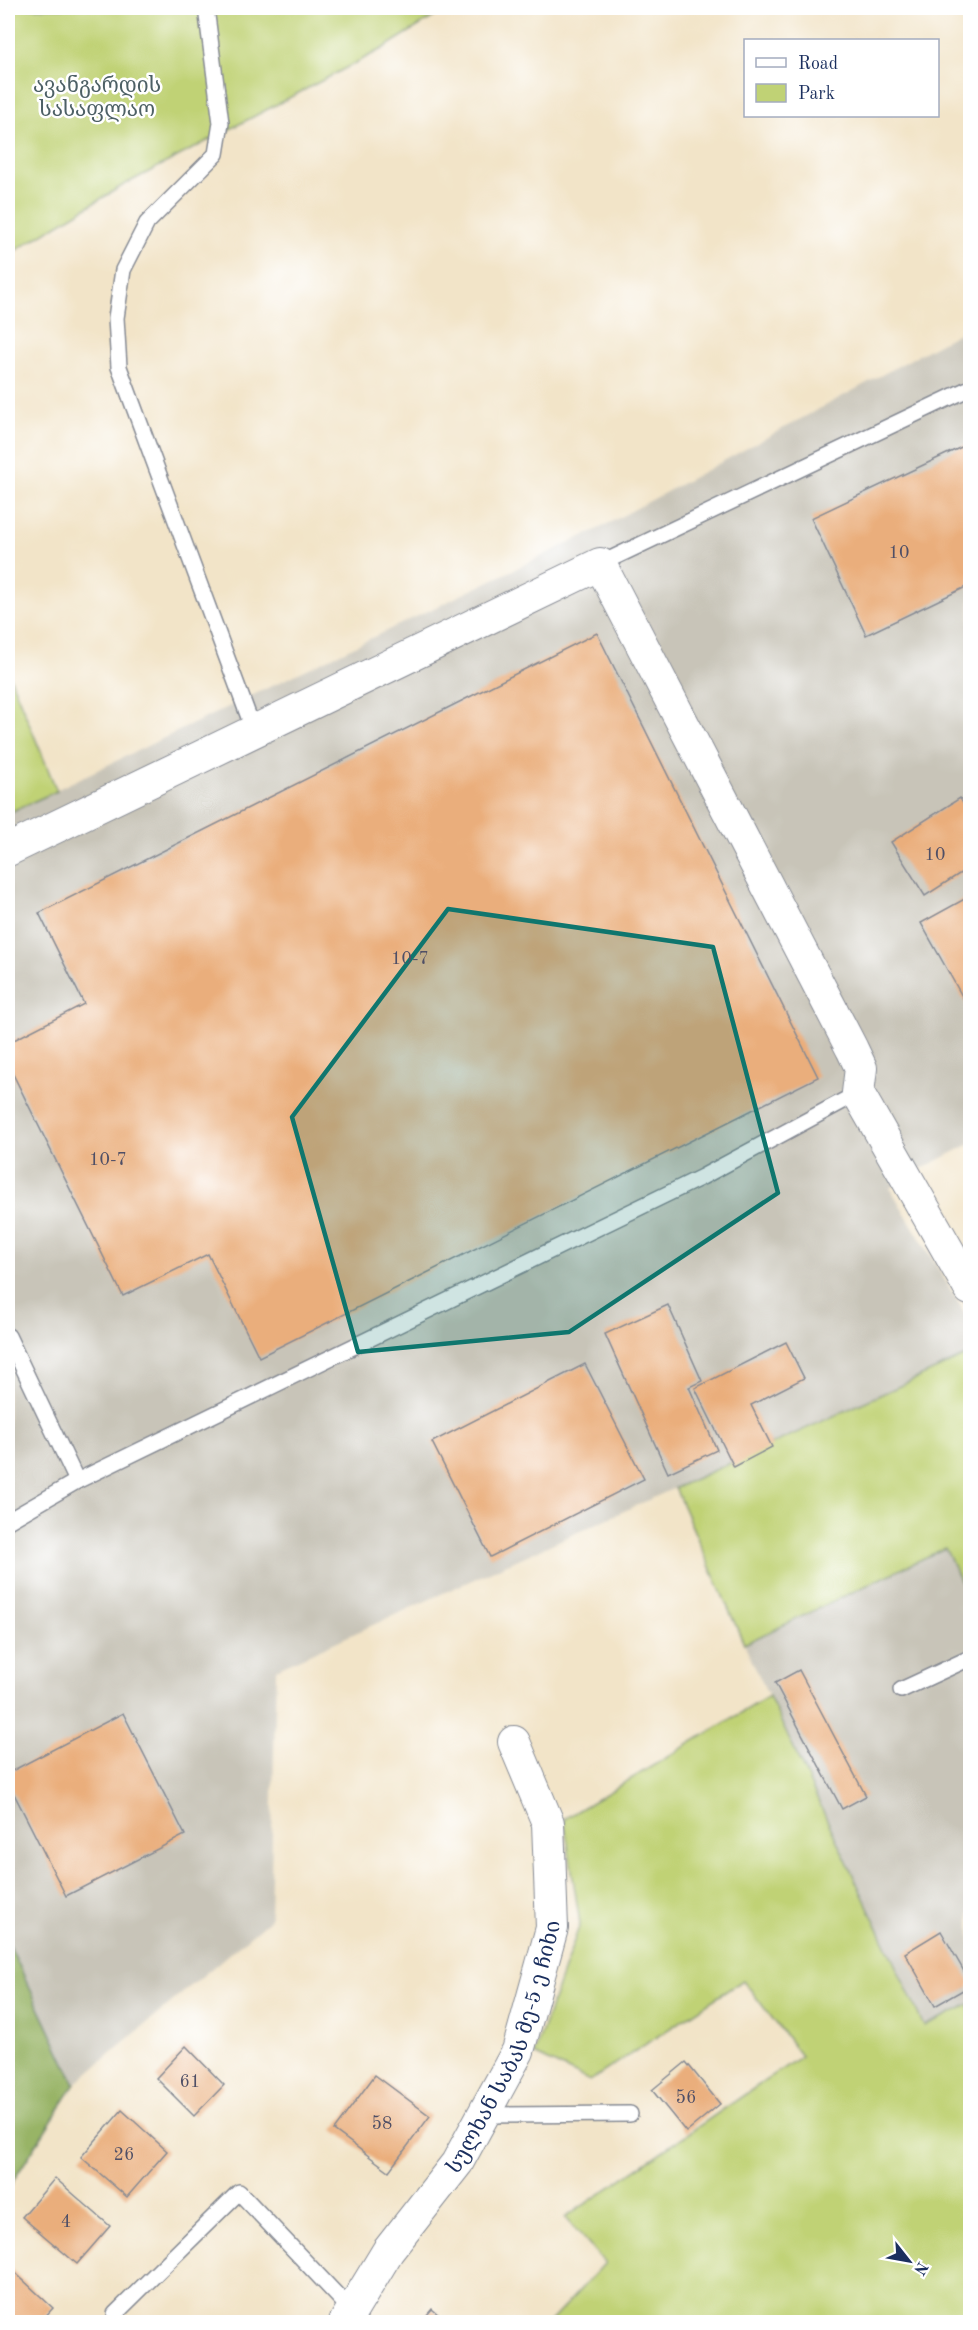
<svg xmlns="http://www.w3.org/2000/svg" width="978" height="2330" viewBox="0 0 978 2330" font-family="'Old Standard TT','Noto Serif Georgian',serif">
<rect width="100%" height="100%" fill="#fff"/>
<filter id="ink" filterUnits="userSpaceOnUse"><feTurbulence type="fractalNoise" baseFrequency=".0167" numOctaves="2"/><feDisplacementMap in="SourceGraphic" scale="12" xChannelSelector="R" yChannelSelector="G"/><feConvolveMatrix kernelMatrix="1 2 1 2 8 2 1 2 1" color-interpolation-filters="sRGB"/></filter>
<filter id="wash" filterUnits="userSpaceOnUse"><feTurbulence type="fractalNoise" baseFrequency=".008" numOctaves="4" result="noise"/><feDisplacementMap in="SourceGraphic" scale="24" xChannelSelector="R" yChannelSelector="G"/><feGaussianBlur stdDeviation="1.35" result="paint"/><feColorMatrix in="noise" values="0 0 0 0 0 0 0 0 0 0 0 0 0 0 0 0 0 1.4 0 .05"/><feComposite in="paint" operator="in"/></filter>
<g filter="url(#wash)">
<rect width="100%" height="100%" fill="#f2e4c8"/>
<g fill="#c8c4b8">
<polygon points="970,327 970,1144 921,1169 890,1188 970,1322 970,1354 276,1669 270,1919 75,2084 8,1942 8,813 600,528"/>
<polygon points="945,1548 970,1601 970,2004 925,2026 744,1644"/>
</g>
<g fill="#c0d275" stroke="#6e806a" stroke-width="1.5">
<polygon points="8,8 448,8 382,49 122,186 8,255"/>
<polygon points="8,672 57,791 8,813"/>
<polygon points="970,1354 970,1601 945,1548 744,1644 675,1488"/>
<polygon points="769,1696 924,2026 970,2004 970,2322 550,2322 605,2263 565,2218 801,2056 743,1980 590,2081 534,2054 580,1924 564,1819"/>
</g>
<polygon fill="#98b466" stroke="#5a7262" stroke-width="1.5" points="8,1942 75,2084 8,2189"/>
<g id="blocks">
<g fill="#eaae7c">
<polygon points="970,443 970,585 866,635 811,518"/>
<polygon points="597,633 818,1077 259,1357 208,1254 123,1296 8,1064 8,1043 84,1004 39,913"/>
<polygon points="960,798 970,815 970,867 925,896 891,842"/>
<polygon points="970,896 970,1003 967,1005 921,923"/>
<polygon points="668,1305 702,1381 689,1387 717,1450 668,1473 605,1334"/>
<polygon points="786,1342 804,1378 751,1405 772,1447 734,1467 695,1388"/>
<polygon points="585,1364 644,1479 490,1557 432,1442"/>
<polygon points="799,1670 866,1796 842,1809 775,1683"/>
<polygon points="123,1713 185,1835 66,1896 8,1782 8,1773"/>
<polygon points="941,1931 970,1982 970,1986 935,2006 905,1953"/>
<polygon points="186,2046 224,2085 194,2116 156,2078"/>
<polygon points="686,2062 720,2104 686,2132 652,2090"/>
<polygon points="375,2075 430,2116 389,2171 334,2130"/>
<polygon points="122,2110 167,2151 127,2197 81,2157"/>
<polygon points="55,2178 110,2226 77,2264 22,2217"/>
<polygon points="8,2266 53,2308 40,2322 8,2322"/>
<polygon points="432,2309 447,2322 421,2322"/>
</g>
</g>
</g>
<g filter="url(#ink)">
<use href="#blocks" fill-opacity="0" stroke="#868a93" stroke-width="1.5"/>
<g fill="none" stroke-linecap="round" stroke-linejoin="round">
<g stroke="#868a93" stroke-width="18">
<g id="service">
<polyline points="206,8 221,123 216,154 147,223 123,270 116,318 119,367 254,731"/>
<polyline points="600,564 970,388"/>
<polyline points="8,1336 77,1481"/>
<polyline points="8,1521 77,1481 702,1177 858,1093"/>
<polyline points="901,1690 970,1658"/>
<polyline points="483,2115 630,2114"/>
<polyline points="115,2314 239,2192 352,2311"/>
</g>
</g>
<g stroke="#868a93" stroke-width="34">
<g id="minor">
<polyline points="8,850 600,564 852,1049 861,1068 858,1093 970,1289"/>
<path id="s1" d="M 345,2322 L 388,2251 L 457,2163 L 518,2051 L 552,1928 L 548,1823 L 514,1742"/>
</g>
</g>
<use href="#service" stroke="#fff" stroke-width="15"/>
<use href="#minor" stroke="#fff" stroke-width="32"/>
</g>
</g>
<path fill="#0f766e" fill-opacity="0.2" stroke="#0f766e" stroke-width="4.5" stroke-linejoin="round" d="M 448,909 L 713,947 L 778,1193 L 569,1332 L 358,1352 L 292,1117 Z"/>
<g text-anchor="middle" stroke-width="5" stroke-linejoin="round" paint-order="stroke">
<g font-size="18" fill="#4f4f66">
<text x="899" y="558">10</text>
<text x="935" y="860">10</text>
<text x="410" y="964">10-7</text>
<text x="108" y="1165">10-7</text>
<text x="190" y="2087">61</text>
<text x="686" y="2103">56</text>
<text x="382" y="2129">58</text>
<text x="124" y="2160">26</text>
<text x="66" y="2227">4</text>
</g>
<g font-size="21" fill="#4d6065" stroke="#fff">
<text x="97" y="92">ავანგარდის<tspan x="97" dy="24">სასაფლაო</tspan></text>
</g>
<g font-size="21" fill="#1b2f5e" stroke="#fff">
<text dy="7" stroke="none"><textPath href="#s1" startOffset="321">სულხან საბას მე-5 ე ჩიხი</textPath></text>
</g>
</g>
<rect width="978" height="2330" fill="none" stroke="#fff" stroke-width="30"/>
<rect x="744" y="39" width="195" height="78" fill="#ffffff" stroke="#a4acbf" stroke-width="1.5"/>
<rect x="756" y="58" width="30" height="9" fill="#ffffff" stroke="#a4acbf" stroke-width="1.5"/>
<text x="798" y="69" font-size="18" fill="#1b2f5e">Road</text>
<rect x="756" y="84" width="30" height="18" fill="#c0d275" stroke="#a4acbf" stroke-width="1.5"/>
<text x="798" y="99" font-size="18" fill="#1b2f5e">Park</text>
<g transform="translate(909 2261) rotate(121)" stroke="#ffffff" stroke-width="4.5" paint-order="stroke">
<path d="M0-4.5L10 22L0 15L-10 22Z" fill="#1b2f5e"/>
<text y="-9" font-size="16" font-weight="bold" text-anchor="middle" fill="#1b2f5e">N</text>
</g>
</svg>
